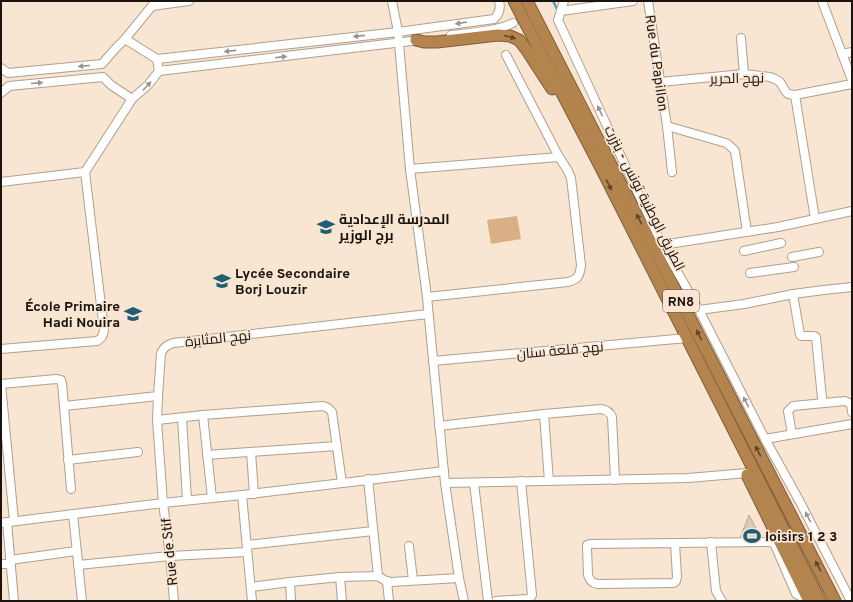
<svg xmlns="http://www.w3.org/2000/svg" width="853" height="602" viewBox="0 0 853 602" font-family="Overpass,Cairo,sans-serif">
<rect width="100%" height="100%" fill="#f8e5d2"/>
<polygon fill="#d9b086" points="517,216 521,239 491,244 487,220"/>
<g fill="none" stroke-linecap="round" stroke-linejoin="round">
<polyline stroke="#3aabd1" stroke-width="2.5" points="553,1 557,9"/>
</g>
<polygon fill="#dbc8b6" stroke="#bba997" points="749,515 759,534 763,539 740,538"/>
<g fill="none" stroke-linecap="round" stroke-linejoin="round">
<g stroke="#b19f8d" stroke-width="10">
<g id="minor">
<polyline points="392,1 398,32 410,169 427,297 445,483 459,578 464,601"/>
<polyline points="564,1 558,20 662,245 699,310 765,439 800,502 851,601"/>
<polyline points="648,1 667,126 672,172"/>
<polyline points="822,1 852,80"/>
<polyline points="152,6 189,1"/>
<polyline points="561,11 633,1"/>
<path d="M 451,35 C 469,33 497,31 513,23"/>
<polyline points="741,38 744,74"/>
<polyline points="842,54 852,52"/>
<path d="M 157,59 L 398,32 L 494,19 C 499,14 501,8 499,1"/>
<polyline points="1,68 8,73 102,64 115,49 125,39 156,1"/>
<polyline points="159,71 420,40"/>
<polyline points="660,82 744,74 770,77 775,79 780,82 786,92 788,94 795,95 852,84"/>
<polyline points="1,93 9,86 103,77 111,85 132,99"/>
<polyline points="795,95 815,219"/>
<polyline points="667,126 726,143 730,146 735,151 747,232"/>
<polyline points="410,169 559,157"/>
<polyline points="1,182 85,172 132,99 148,85 159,71 157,59 125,39"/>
<polyline points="662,245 778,227 852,211"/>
<polyline points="744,251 781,243"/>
<polyline points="792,257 819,252"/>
<polyline points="750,273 794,267"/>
<polyline points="793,294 800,335 801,336 814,336 816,337 822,398"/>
<path d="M 427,297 L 568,282 C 578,279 580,276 581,265 L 571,178 L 568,171 L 559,157 L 506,55"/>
<polyline points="699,310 744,304 793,294 824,290 852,287"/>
<path d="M 1,349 L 97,341 C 102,338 103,336 104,330 L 85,172"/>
<polyline points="433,361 687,338"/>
<polyline points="1,384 56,379 61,380 62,383 71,489"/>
<polyline points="1,384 14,521"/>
<polyline points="64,406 158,396"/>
<polyline points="544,414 549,481"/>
<polyline points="203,415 212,498"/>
<polyline points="182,418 187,500"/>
<polyline points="157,420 203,415 323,406 328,408 332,412 342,483"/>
<path d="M 439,426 L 544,414 L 601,409 C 607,410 610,412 612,417 L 615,480"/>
<polyline points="792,434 788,411 793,406 845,401 851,404 852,412"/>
<polyline points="765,439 852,424"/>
<polyline points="251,452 254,494"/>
<polyline points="207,455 337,446"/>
<polyline points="68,460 138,452"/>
<polyline points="368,479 378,576"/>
<polyline points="445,483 688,478 747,473"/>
<polyline points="474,483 488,601"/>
<polyline points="242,495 252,601"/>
<polyline points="73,514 82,601"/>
<polyline points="7,522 14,601"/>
<polyline points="1,523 163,503 242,495 444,471"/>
<polyline points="711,542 716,591 722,601"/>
<path d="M 675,543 L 677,577 L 676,581 L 674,583 L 598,584 C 592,583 590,581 588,575 L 587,547 L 587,545 L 590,544 L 770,542 L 774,543 L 796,594 L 800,596 L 807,597"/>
<polyline points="247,545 373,531"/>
<polyline points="409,546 413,580"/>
<polyline points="10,560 76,551"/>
<polyline points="1,564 11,564"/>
<polyline points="78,565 170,556 247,552"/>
<polyline points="340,577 342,601"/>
<polyline points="387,581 389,601"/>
<polyline points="290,582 291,601"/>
<polyline points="251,587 290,582 340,577 378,576 384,580 391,582 459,578"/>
<path d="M 174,601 L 170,556 L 163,503 L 157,420 L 158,396 L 161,353 C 164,347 167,345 173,343 L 428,314"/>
<polyline points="496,601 527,599 530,598 532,595 521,481"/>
</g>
</g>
<g stroke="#7e5d38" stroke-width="13">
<g id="highway">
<polyline points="514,1 600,166 820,601"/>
<polyline points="527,1 835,601"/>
<polyline points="416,40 424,42 437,42 498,35 510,36 519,40 526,49 552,89"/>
<polyline points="747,475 809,601"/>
</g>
</g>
<use href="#minor" stroke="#fff" stroke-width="8"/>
<use href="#highway" stroke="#b4844f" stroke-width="11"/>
</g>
<defs><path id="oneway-solid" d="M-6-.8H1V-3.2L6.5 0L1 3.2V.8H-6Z"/></defs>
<g fill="#989593">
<use href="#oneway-solid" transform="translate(461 23) rotate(171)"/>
<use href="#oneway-solid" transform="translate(359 36) rotate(174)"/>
<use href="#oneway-solid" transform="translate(230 51) rotate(174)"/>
<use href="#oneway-solid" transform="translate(281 57) rotate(-7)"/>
<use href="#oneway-solid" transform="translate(84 66) rotate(175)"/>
<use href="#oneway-solid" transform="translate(37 83) rotate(-5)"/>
<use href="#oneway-solid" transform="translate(147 86) rotate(-47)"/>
<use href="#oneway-solid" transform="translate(600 111) rotate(-115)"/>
<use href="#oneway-solid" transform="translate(746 402) rotate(-117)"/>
<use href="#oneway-solid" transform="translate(808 517) rotate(-117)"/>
</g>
<g fill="#60462b">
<use href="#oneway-solid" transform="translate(510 37) rotate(15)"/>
<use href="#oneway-solid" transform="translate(609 185) rotate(63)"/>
<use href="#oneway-solid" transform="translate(639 219) rotate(-117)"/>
<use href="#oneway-solid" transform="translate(699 335) rotate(-117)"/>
<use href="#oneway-solid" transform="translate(758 451) rotate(-117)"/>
<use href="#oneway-solid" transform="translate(818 566) rotate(-117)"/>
</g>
<defs>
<g id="school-bare" transform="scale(1.38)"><path d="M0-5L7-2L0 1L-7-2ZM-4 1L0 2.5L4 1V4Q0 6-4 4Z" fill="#1f5e74" stroke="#f8e5d2" stroke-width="2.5" paint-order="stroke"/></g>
<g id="stadium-bare" transform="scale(1.38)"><path d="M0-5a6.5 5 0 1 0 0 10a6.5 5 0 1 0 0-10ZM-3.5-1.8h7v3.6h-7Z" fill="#1f5e74" stroke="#f8e5d2" stroke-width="2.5" paint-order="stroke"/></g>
</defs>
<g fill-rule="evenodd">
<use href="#school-bare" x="326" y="227"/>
<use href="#school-bare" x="222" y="281"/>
<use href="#school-bare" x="133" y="314"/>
<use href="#stadium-bare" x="752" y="536"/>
</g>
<g text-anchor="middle" stroke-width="3.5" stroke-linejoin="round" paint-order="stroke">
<rect fill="#f8e5d2" stroke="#5d5349" stroke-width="1" x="663" y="290" width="36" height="22" rx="3"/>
<g font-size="13" font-weight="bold" fill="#1b140e">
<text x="681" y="306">RN8</text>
</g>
<g font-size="14" fill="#1b140e" stroke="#f8e5d2">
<text transform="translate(657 63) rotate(82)" y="5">Rue du Papillon</text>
<text transform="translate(737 78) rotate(-1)" y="5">نهج الحرير</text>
<text transform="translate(645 198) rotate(63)" y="5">الطريق الوطنية تونس - بنزرت</text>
<text transform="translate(218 338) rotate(-6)" y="5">نهج المثابرة</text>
<text transform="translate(560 350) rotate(-5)" y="5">نهج قلعة سنان</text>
<text transform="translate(169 552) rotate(-96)" y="5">Rue de Stif</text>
</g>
<g font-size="14" font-weight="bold" fill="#1b140e" stroke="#f8e5d2" text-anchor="start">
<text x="339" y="224">المدرسة الإعدادية<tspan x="339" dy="16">برج الوزير</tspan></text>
<text x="235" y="278">Lycée Secondaire<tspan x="235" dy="16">Borj Louzir</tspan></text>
<text x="120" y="311" text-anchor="end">École Primaire<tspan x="120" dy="16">Hadi Nouira</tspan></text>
<text x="765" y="541">loisirs 1 2 3</text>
</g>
</g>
<rect width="853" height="602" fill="none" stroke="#1b140e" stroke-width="4"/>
</svg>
